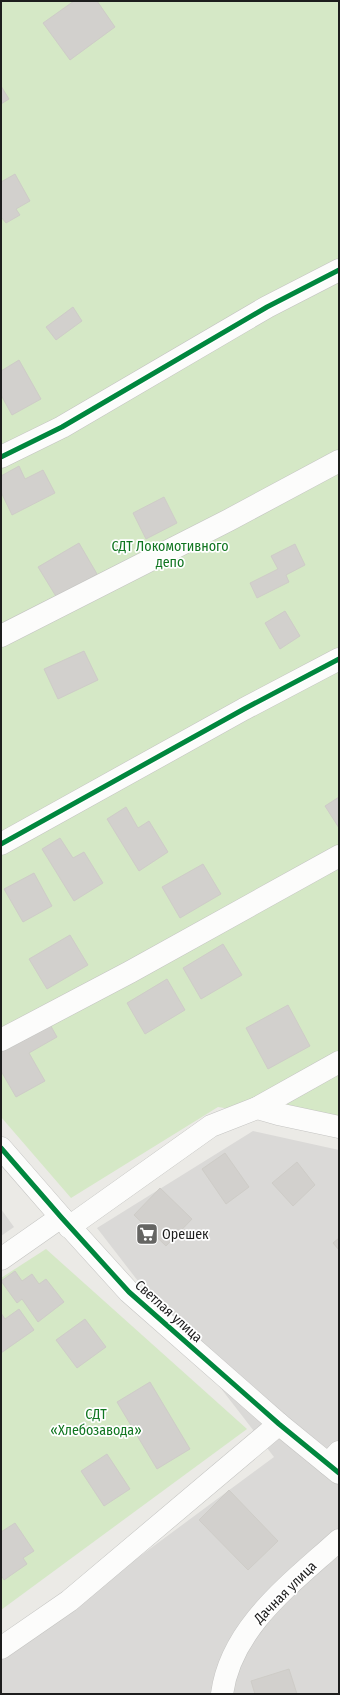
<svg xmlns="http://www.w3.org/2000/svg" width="340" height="1695" viewBox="0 0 340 1695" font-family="'Fira Sans Condensed',sans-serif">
<rect width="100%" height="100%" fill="#ebeae6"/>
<g fill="#dad9d7">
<polygon points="253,1131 339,1150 339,1694 1,1694 1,1659 274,1457 97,1228"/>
<polygon points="1,1209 14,1227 1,1236"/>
</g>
<g fill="#d5e8c6">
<polygon points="1,1 339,1 339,1125 218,1107 71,1198 1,1117"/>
<polygon points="46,1249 247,1429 1,1610 1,1278"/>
</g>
<g fill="#d2d0cd" stroke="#ceccc7">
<polygon points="74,1 97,1 115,27 70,60 43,23"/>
<polygon points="1,86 9,99 1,104"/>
<polygon points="15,174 30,201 16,209 20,215 6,223 1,217 1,182"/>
<polygon points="73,307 82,321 56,340 46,327"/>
<polygon points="19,360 41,399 12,415 1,395 1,371"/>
<polygon points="19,466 25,479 43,470 55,493 12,515 1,492 1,476"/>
<polygon points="164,497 177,523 146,539 133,513"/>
<polygon points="79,543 97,574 57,598 38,567"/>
<polygon points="295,544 305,565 286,575 289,582 257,598 250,583 278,569 271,556"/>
<polygon points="285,611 300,636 280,649 265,623"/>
<polygon points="84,651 98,680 58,699 44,669"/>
<polygon points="339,797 339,828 325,806"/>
<polygon points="126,807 138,828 149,821 168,852 139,871 107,819"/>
<polygon points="60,838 73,858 84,852 103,883 74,901 42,849"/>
<polygon points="203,864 221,894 180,918 162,887"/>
<polygon points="34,873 52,906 23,922 4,889"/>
<polygon points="70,935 88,965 47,989 29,959"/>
<polygon points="223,944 242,975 201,999 183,968"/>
<polygon points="167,979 185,1010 145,1034 127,1003"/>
<polygon points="288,1005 310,1046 268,1069 246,1028"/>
<polygon points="48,1021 57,1037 29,1053 45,1081 16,1097 1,1071 1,1048"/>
<polygon points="225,1153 249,1187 226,1204 202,1169"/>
<polygon points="297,1162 315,1185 293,1206 272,1183"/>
<polygon points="160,1188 192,1219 166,1246 134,1215"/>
<polygon points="339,1238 339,1250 333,1243"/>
<polygon points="15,1271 22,1281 32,1274 39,1284 46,1279 64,1302 38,1322 22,1299 17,1303 1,1281"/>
<polygon points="19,1309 34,1330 1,1353 1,1313 5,1319"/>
<polygon points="85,1319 106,1347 77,1368 56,1340"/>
<polygon points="150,1382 190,1449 157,1469 117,1402"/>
<polygon points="107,1454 130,1489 104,1506 81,1471"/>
<polygon points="229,1490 278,1541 248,1570 199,1520"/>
<polygon points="15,1523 34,1551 23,1558 27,1564 4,1580 1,1575 1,1532"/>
<polygon points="289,1669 297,1694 255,1694 251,1681"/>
</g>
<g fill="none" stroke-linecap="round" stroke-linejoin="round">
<g stroke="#c4c4c2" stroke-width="23">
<g id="minor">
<polyline points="1,457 62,427 267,307 339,270"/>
<polyline points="1,636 229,520 339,461"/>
<polyline points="1,844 244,709 339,659"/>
<polyline points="1,1040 130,972 339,856"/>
<polyline points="257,1108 339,1062"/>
<polyline points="69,1227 211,1126 257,1108 278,1114 339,1127"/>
<polyline points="1,1259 61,1217"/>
<polyline points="328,1464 339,1452"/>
<polyline points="1,1648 69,1601 279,1424"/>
<path d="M 222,1694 C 231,1627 292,1583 339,1540"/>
</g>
</g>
<g stroke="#c4c4c2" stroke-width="23">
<polyline id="tertiary" points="1,1148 61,1217 129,1292 279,1424 339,1473"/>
</g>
<use href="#minor" stroke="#fcfcfb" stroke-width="22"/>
<use href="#tertiary" stroke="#fcfcfb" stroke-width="22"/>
<g stroke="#fff" stroke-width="8">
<g id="cycleway">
<polyline points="1,457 62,427 267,307 339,270"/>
<polyline points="1,844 244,709 339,659"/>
<polyline points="1,1148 61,1217 129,1292 279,1424 339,1473"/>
</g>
</g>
<use href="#cycleway" stroke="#00873e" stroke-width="5"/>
</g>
<defs>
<g id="supermarket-square" transform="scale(1.15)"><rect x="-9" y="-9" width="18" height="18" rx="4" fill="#656563" stroke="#fff"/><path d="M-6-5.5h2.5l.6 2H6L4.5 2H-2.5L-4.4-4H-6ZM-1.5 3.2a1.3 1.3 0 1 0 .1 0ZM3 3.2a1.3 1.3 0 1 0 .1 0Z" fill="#fff"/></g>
</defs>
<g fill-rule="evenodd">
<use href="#supermarket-square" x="147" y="1234"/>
</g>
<g text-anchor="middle" stroke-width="3.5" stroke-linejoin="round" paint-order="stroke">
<g font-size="14" fill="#117621" stroke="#fff">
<text x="170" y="551">СДТ Локомотивного<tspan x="170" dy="16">депо</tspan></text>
<text x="96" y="1419">СДТ<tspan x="96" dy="16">«Хлебозавода»</tspan></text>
</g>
<g font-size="14" fill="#1d1d1d" stroke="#fff" text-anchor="start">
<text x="162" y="1239">Орешек</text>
</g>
<g font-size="14" fill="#1d1d1d" stroke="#fff">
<text transform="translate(169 1311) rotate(42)" y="5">Светлая улица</text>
<text transform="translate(285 1592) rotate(-45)" y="5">Дачная улица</text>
</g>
</g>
<rect width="340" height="1695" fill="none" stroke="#1d1d1d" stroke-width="4"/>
</svg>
